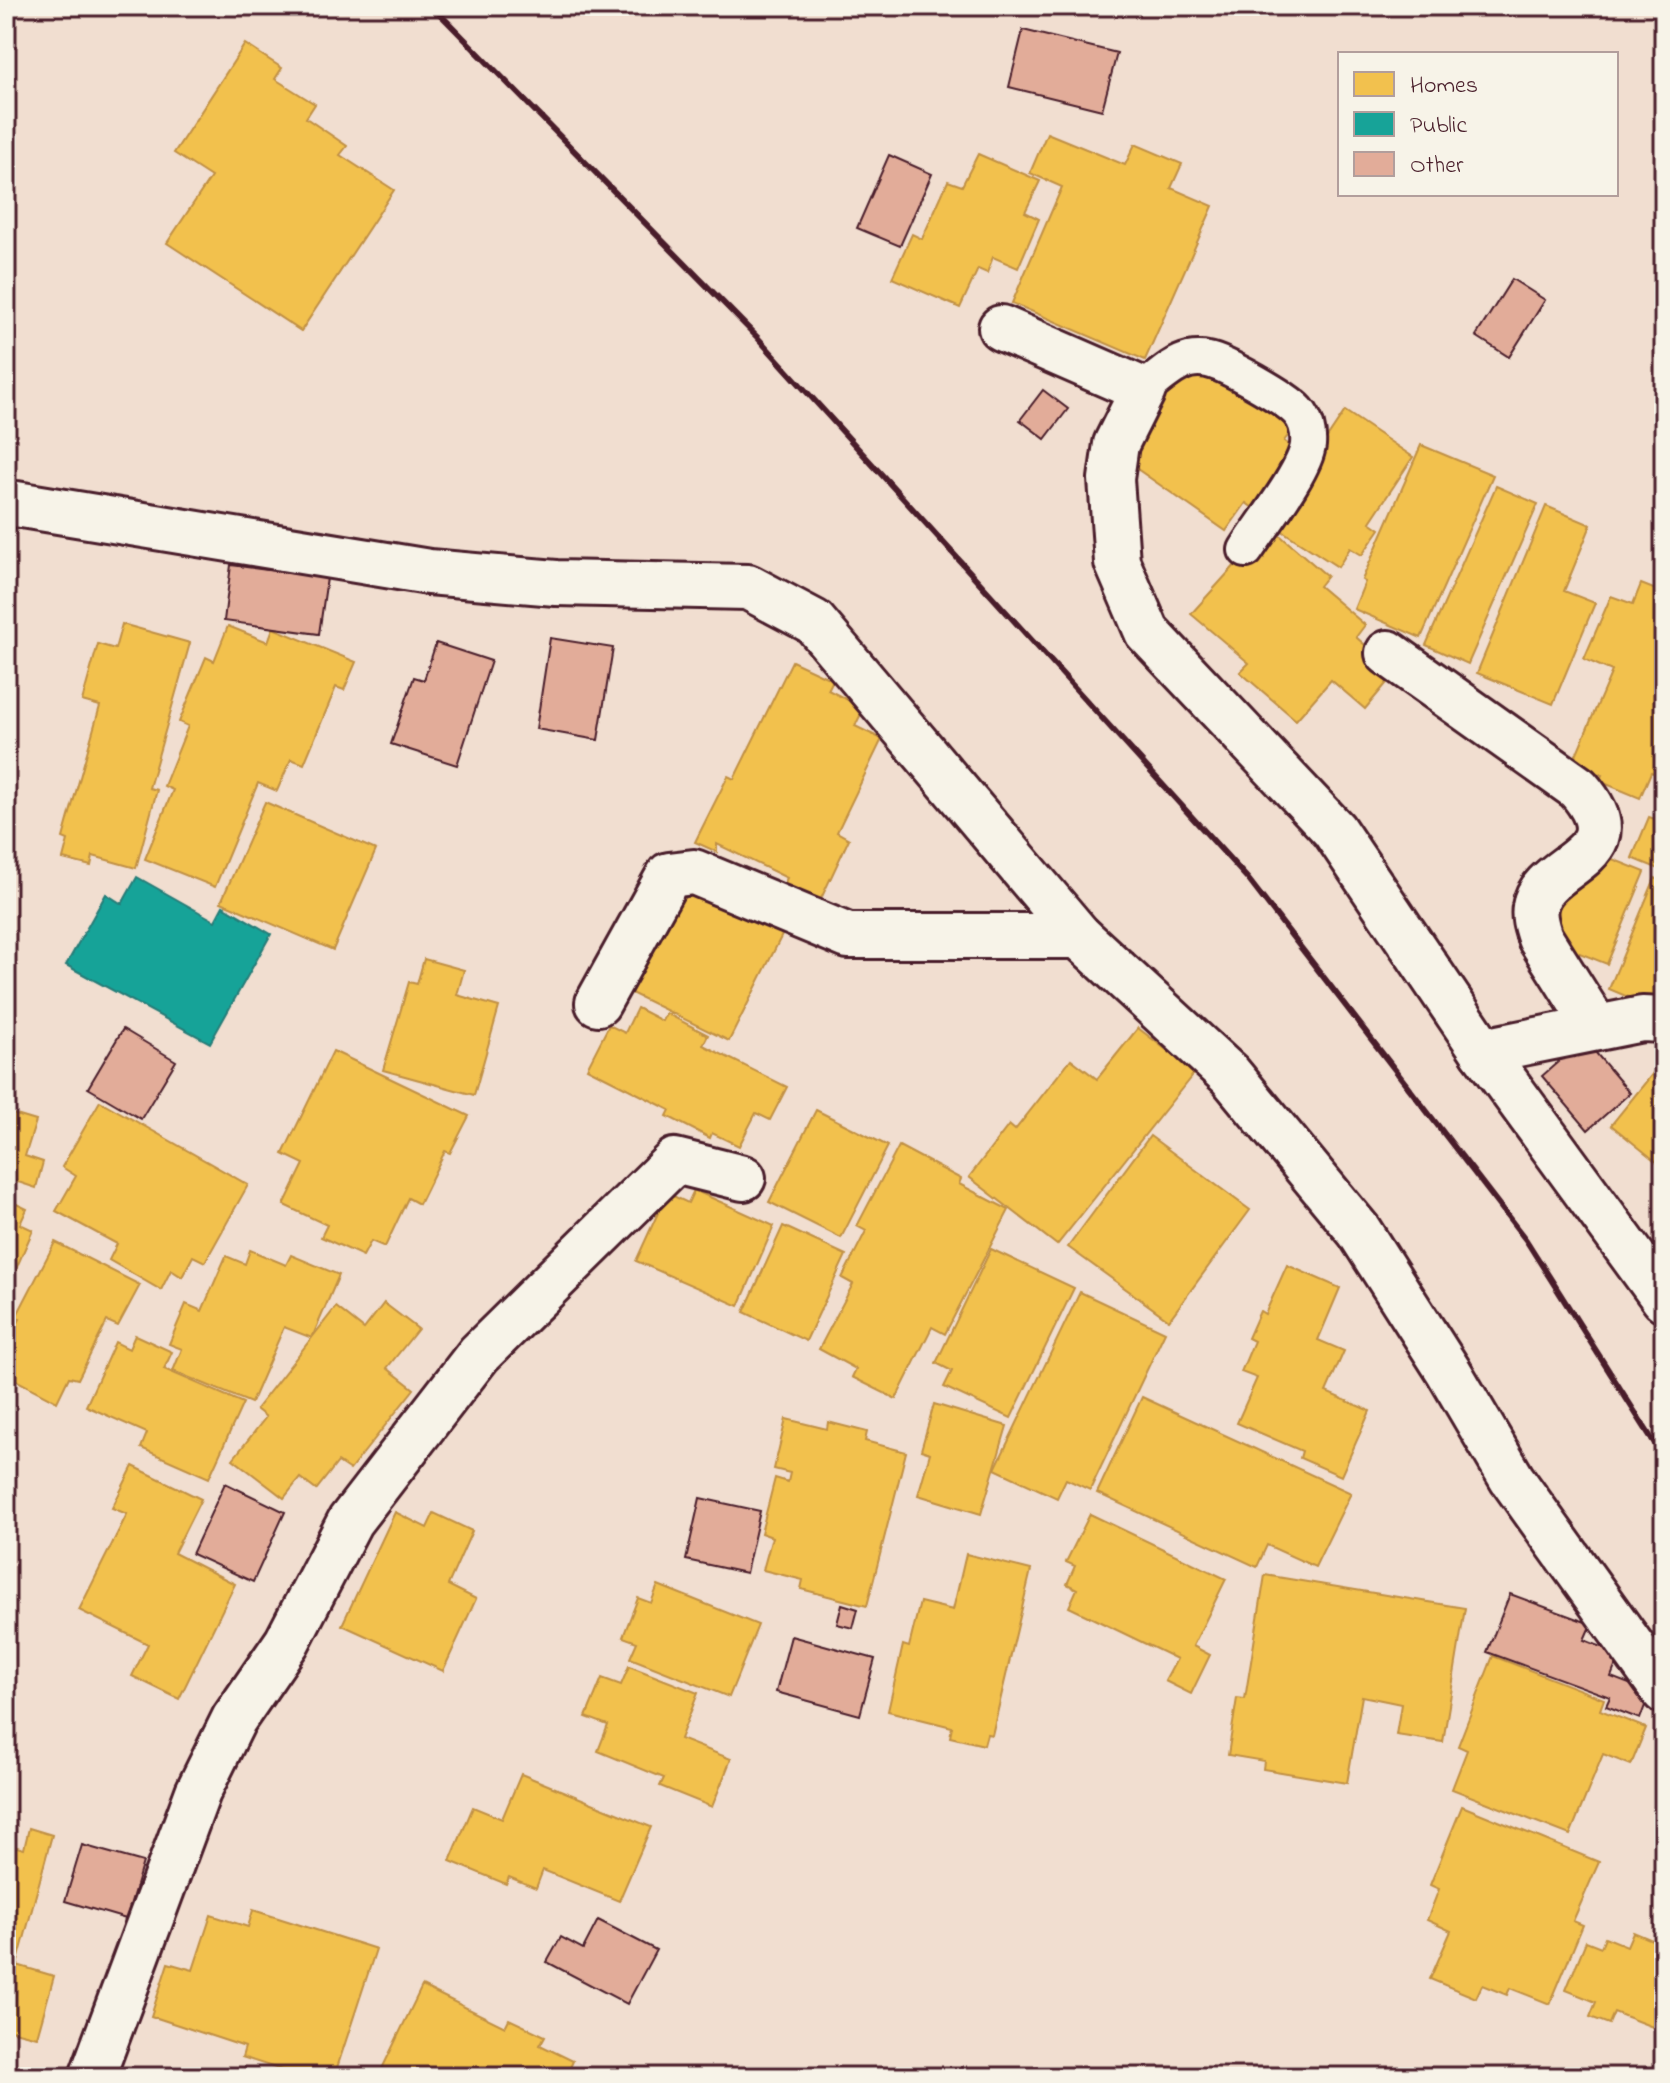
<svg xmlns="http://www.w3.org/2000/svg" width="1670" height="2083" viewBox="0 0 1670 2083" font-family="'Indie Flower',sans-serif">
<rect width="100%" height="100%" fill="#f1ded0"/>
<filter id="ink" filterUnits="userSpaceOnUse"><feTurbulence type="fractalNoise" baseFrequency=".0125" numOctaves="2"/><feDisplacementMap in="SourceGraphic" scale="16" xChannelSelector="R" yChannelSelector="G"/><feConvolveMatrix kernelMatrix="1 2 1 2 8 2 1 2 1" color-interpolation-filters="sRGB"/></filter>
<g filter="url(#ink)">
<g fill="#f2c14e" stroke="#c09044" stroke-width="2">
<polygon points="245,44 282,68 275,79 315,104 306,118 347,146 340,155 394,190 301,331 167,243 211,177 174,153"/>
<polygon points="1047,133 1125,165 1135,144 1182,164 1171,188 1213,206 1145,360 1012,303 1062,187 1030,173"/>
<polygon points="978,154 1040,181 1025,212 1039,219 1018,268 993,257 987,273 978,269 960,308 892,278 912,234 922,239 948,181 962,186"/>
<polygon points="1198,344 1296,425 1284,441 1297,451 1256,510 1246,503 1226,531 1117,455"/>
<polygon points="1345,411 1413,457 1370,522 1380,529 1362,555 1350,548 1338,567 1270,523"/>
<polygon points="1421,445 1493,475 1421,638 1354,609 1365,582 1362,580"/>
<polygon points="1496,486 1538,504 1468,664 1426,645"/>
<polygon points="1546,506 1591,525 1564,591 1595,603 1553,704 1477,673"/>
<polygon points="1261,519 1327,576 1319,586 1365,625 1356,637 1396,672 1365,709 1331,680 1296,720 1240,672 1249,663 1191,614 1237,563 1229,556"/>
<polygon points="1641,584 1664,593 1659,605 1664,607 1664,777 1651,772 1640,798 1599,781 1602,775 1573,762 1612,671 1584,659 1611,596 1633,604"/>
<polygon points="122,624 190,643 149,788 157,790 136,868 93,856 91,866 63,859 68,840 63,838 100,706 82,701 98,644 115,649"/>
<polygon points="228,626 268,642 273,628 356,662 344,690 336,687 304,764 291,759 277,791 258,783 215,887 145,859 173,790 164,786 188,726 179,722 206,657 214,661"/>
<polygon points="792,661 833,680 828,690 864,708 855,726 882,739 837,832 849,839 820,901 784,884 787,878 717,844 717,852 695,842 728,776 734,779"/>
<polygon points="265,802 376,850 333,950 221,902"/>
<polygon points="1649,817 1664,822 1664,871 1632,858"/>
<polygon points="1582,847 1645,872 1607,964 1544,939"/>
<polygon points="681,878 785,929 729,1041 625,990"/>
<polygon points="1655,878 1664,882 1664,1012 1609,989"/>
<polygon points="424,959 464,970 457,995 499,1007 474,1095 383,1070 409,982 417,984"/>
<polygon points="637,1008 662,1021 666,1013 708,1035 703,1045 787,1087 770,1120 756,1113 739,1146 712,1133 710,1138 667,1116 670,1110 587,1068 609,1025 625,1033"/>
<polygon points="1138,1028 1195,1072 1057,1245 969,1177 1009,1125 1015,1130 1071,1059 1097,1079"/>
<polygon points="333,1051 469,1116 450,1153 445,1151 419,1204 408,1198 385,1247 371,1241 363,1256 321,1237 327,1225 284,1205 304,1164 283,1154"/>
<polygon points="1662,1062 1664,1063 1664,1168 1611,1125"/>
<polygon points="100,1101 248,1185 205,1262 193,1256 182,1277 171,1270 161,1290 109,1260 117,1244 56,1211 76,1176 62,1167"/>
<polygon points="816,1110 888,1146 841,1238 769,1202"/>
<polygon points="6,1112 36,1121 25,1156 43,1162 36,1188 6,1178"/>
<polygon points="1150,1136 1250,1210 1169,1320 1068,1247"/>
<polygon points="899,1146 961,1179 959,1184 1009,1210 945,1334 932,1327 896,1399 852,1377 856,1369 819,1349 853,1284 842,1278 866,1231 857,1226"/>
<polygon points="694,1190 774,1226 739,1306 636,1261 667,1193 688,1203"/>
<polygon points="6,1199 27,1209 20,1224 33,1230 6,1292"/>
<polygon points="783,1226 846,1255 806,1341 744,1312"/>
<polygon points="55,1242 140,1285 118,1326 107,1321 78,1379 69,1377 57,1402 6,1375 6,1345 20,1319 16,1317"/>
<polygon points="991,1249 1074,1288 1011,1418 944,1387 952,1371 936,1363"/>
<polygon points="250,1250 286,1265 291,1255 339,1275 312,1338 284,1327 251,1403 173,1371 182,1349 169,1344 186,1304 202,1311 226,1256 245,1264"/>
<polygon points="1287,1265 1340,1288 1318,1340 1344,1351 1326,1392 1370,1411 1341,1476 1300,1458 1302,1451 1237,1423 1257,1378 1241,1372 1254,1341 1248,1338 1260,1311 1265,1314"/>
<polygon points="1080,1292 1165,1332 1090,1490 1066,1479 1057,1498 995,1469"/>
<polygon points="384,1303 418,1329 387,1368 414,1389 350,1470 338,1462 316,1490 300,1478 284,1498 233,1459 266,1417 256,1409 336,1307 364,1329"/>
<polygon points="135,1335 172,1352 164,1369 243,1403 209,1478 141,1448 147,1433 86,1406 115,1342 129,1349"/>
<polygon points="1142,1397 1351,1493 1315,1567 1267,1545 1257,1567 1097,1493"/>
<polygon points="934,1404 1007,1426 981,1514 918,1495 930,1453 921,1450"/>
<polygon points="786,1419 827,1429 828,1422 867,1432 865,1441 906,1452 867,1606 801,1589 803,1580 763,1570 772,1537 761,1533 775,1478 788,1482 790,1473 774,1469"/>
<polygon points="133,1466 201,1499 174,1553 235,1584 179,1699 132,1676 148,1644 79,1610 127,1514 112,1508"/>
<polygon points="395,1512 427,1528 434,1513 472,1531 448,1585 476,1599 443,1671 342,1625"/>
<polygon points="1090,1514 1226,1579 1193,1646 1210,1655 1191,1694 1165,1681 1177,1659 1069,1607 1077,1589 1067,1584 1075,1566 1066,1562"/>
<polygon points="966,1554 1031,1570 992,1735 987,1734 984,1745 950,1737 952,1727 888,1711 903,1645 909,1647 920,1602 953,1610"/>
<polygon points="1265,1575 1465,1608 1443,1742 1396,1735 1401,1704 1362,1696 1347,1783 1263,1769 1264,1761 1228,1755 1237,1698 1245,1699"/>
<polygon points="658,1585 758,1625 729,1697 630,1658 637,1642 623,1637 638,1598 651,1603"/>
<polygon points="1493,1656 1604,1699 1600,1710 1646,1728 1631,1765 1603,1754 1570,1835 1452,1789 1467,1750 1458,1746"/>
<polygon points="629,1666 698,1693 680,1739 731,1759 712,1807 660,1786 664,1778 598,1751 608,1725 586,1717 602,1678 621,1685"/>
<polygon points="521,1774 651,1827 619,1901 543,1870 536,1888 509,1877 506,1884 450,1861 473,1807 502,1819"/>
<polygon points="1462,1806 1599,1862 1573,1921 1583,1925 1550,2004 1510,1988 1507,1995 1482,1985 1476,1998 1430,1979 1451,1931 1427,1920 1439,1889 1430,1885"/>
<polygon points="29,1828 52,1835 17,1965 54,1976 37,2037 6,2029 6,1844 24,1849"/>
<polygon points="253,1910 376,1949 334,2077 303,2077 242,2057 245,2047 151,2016 168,1963 193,1970 211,1915 248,1927"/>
<polygon points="1633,1932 1664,1945 1663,2031 1614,2012 1609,2024 1590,2017 1596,2002 1566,1990 1586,1941 1601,1947 1605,1937 1627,1946"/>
<polygon points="422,1986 505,2027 509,2019 545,2036 540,2045 573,2061 566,2077 378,2077"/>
</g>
<polygon fill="#17a398" stroke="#267b77" stroke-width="2" points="137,877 215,921 223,906 271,934 210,1043 66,965 106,894 122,904"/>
<g fill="#e2ac99" stroke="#4a1f2b" stroke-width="2">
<polygon points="1023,30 1117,53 1102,110 1009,87"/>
<polygon points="889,155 932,174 900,246 857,228"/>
<polygon points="1512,279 1545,300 1509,357 1476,336"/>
<polygon points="1043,390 1068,409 1045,439 1020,420"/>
<polygon points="231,565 327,578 319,634 224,621"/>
<polygon points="550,638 613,648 598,740 536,729"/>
<polygon points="436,643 491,661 457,765 391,744 414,677 424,680"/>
<polygon points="123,1029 176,1061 141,1119 88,1088"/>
<polygon points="1584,1039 1630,1093 1588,1130 1542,1076"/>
<polygon points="225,1483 285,1512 253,1582 192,1554"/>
<polygon points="700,1498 760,1511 746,1573 686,1560"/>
<polygon points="1510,1594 1591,1624 1584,1640 1620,1654 1611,1677 1650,1692 1640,1719 1606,1706 1610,1697 1487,1652"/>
<polygon points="842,1604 858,1609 853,1628 837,1624"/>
<polygon points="791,1636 875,1659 860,1715 776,1692"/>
<polygon points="82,1845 143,1862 126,1919 65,1901"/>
<polygon points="598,1920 656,1950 627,2004 547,1962 561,1937 583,1949"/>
</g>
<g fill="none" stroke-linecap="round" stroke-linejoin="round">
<g stroke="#4a1f2b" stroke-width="40">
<path id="service" d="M 1143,390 C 1157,380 1172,364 1189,360 C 1194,359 1203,359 1208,360 C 1225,363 1286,398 1298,411 C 1306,420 1309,433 1308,445 C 1305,471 1261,526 1246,550"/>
</g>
<g stroke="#4a1f2b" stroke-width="50">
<g id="minor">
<polyline points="1001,328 1143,390 1116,444 1111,479 1117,562 1147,632 1334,830 1483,1051 1664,1299"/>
<polyline points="6,506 16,504 429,572 556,583 748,587 814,622 1079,936 1230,1075 1359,1231 1449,1372 1512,1479 1664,1691"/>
<path d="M 1388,653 L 1578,788 C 1639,858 1541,861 1535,907 C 1533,918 1537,928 1540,938 L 1596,1027"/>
<polyline points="598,1003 669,875 694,872 848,936 1079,936"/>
<polyline points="1483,1051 1642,1019 1664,1020"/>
<polyline points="92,2077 198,1792 234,1719 287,1642 350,1521 479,1354 675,1161 743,1178"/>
</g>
</g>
<use href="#service" stroke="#f7f3e8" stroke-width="34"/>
<use href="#minor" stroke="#f7f3e8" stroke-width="44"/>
<polyline stroke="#4a1f2b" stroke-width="6" points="432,6 757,337 1248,879 1526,1240 1664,1458"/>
</g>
</g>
<rect width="1670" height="2083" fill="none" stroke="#f7f3e8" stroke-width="32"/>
<rect x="16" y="16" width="1638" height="2051" fill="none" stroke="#4a1f2b" stroke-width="3" filter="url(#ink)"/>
<rect x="1338" y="52" width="280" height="144" fill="#f7f3e8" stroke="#b29e9c" stroke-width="2"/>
<rect x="1354" y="72" width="40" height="24" fill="#f2c14e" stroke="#b29e9c" stroke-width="2"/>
<text x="1410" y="92" font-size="24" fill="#4a1f2b">Homes</text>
<rect x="1354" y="112" width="40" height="24" fill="#17a398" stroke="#b29e9c" stroke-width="2"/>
<text x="1410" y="132" font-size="24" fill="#4a1f2b">Public</text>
<rect x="1354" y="152" width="40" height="24" fill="#e2ac99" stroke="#b29e9c" stroke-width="2"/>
<text x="1410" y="172" font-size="24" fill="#4a1f2b">Other</text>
</svg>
